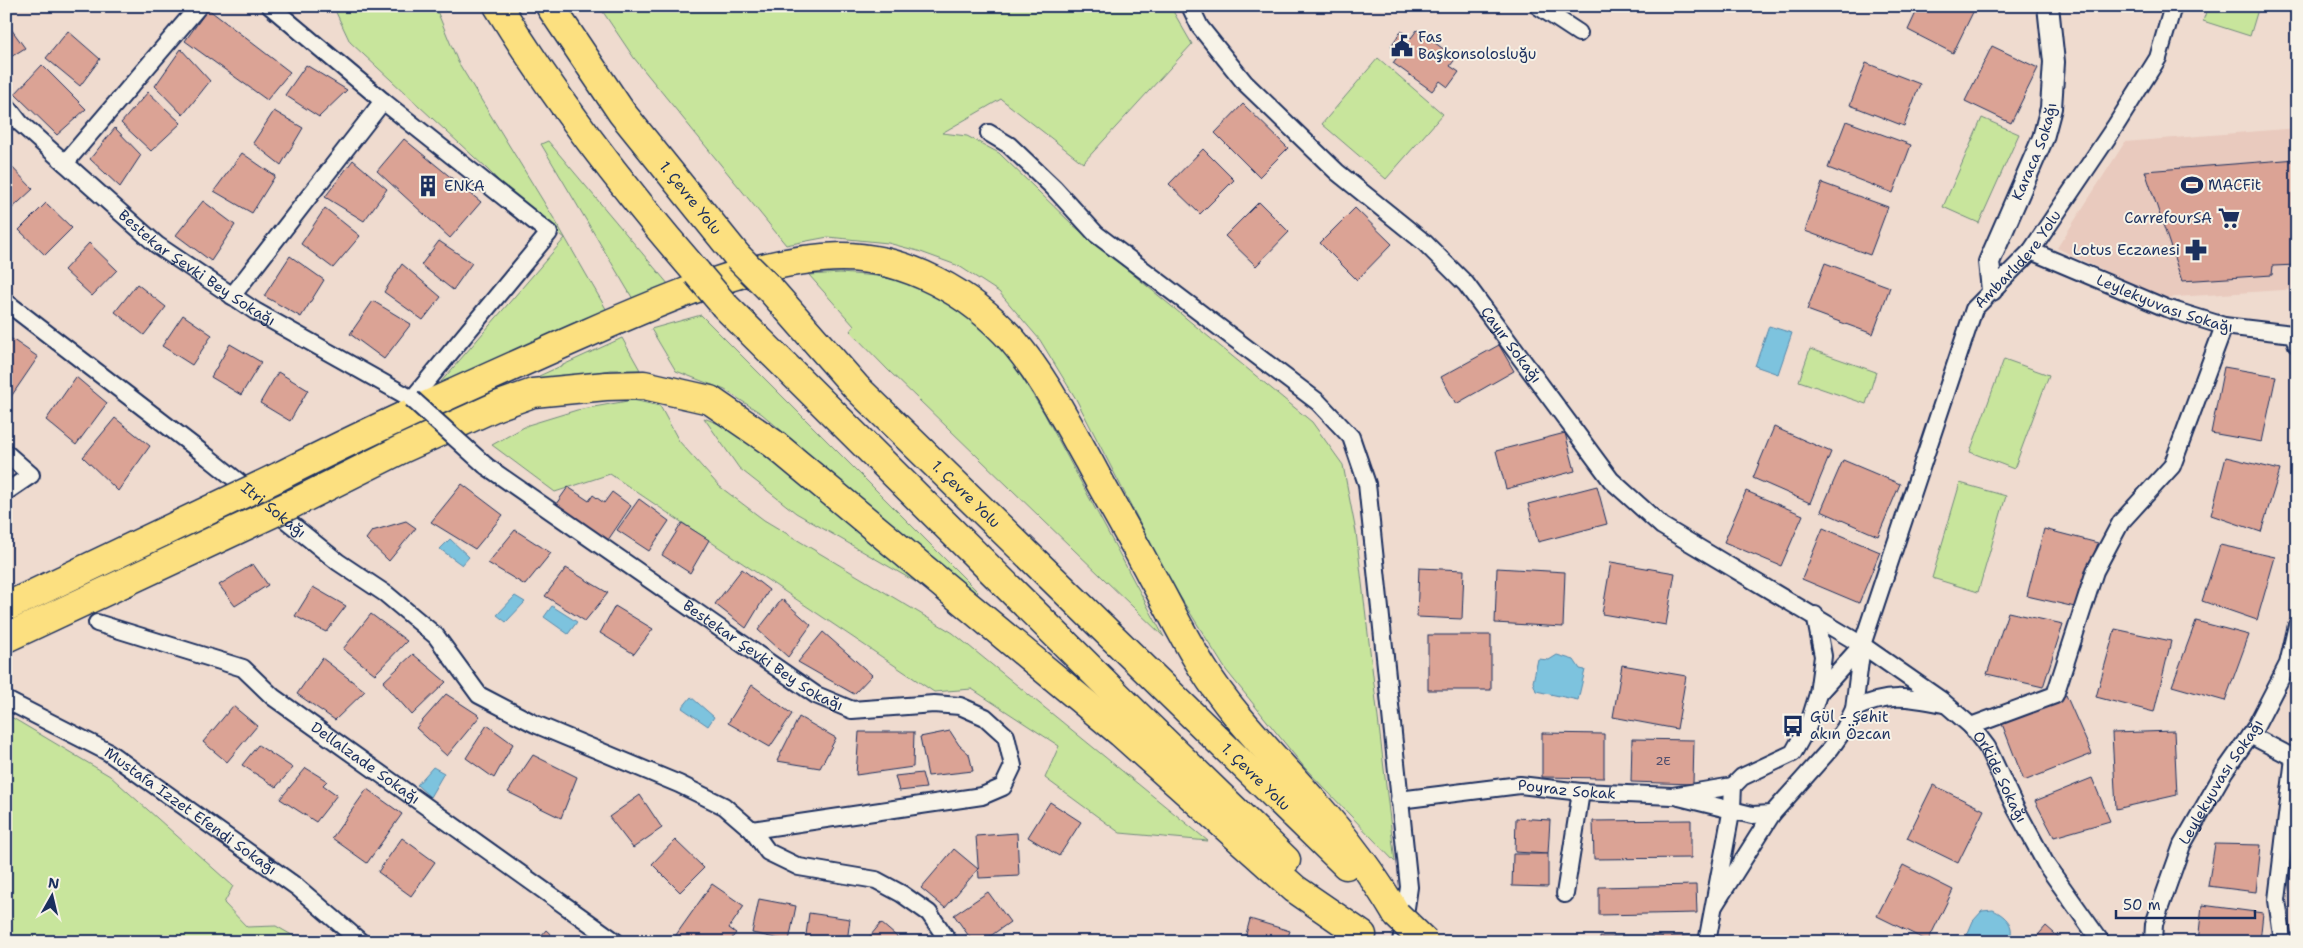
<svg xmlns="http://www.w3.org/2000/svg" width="2303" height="948" viewBox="0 0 2303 948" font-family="'Shantell Sans',sans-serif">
<rect width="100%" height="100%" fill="#efdbcf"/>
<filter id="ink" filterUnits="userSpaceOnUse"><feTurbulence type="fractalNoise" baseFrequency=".02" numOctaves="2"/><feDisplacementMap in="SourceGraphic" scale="10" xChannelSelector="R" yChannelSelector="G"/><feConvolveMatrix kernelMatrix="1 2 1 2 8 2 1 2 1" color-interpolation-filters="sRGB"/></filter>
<g filter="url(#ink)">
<polygon fill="#e9cabe" points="2297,128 2297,289 2161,298 2057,248 2125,142"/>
<g fill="#c8e59c" stroke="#728a7d">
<polygon points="333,6 435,6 458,62 556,222 609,314 440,383 565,238 525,207 487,169 350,42"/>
<polygon points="599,6 1170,6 1192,44 1083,163 1001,99 942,133 967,136 999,153 1073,225 1312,422 1343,465 1356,532 1395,862 1304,767 1226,670 1169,579 1076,399 1040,340 999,292 959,266 918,251 888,243 828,237 786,245 634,58"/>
<polygon points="2208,6 2259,6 2250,36 2203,21"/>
<polygon points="1378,58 1443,114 1386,179 1322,124"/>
<polygon points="1982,118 2019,134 1979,223 1943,207"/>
<polygon points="548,141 669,285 633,299 541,144"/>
<polygon points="840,273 877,276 919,284 959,307 999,341 1044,413 1164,637 888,370 850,331 854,326 809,275"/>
<polygon points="701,315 978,592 975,596 762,414 725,390 676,371 651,329"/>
<polygon points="622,338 640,370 610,370 542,382 539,376"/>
<polygon points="1810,349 1876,372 1866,404 1799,381"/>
<polygon points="2004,359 2049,375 2014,469 1970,452"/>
<polygon points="633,400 660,406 679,441 719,486 764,520 953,633 1208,841 1120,833 1045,778 1059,746 972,689 934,692 610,474 555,492 492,445 528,425 577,410"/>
<polygon points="704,418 731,429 774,459 933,592 796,513 739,468"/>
<polygon points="1960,483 2006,496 1978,592 1932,578"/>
<polygon points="6,714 110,776 233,886 224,903 247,927 276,926 304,942 6,942"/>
</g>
<g fill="#7dc3de" stroke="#5688ab">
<polygon points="1769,326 1792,333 1778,374 1755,366"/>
<polygon points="450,539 469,557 462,565 440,549"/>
<polygon points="515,596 525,602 506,622 497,615"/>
<polygon points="552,606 577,622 568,634 544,617"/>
<polygon points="1557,655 1574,660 1580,669 1585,670 1578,700 1536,691 1533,682 1538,659 1549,660"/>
<polygon points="691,697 714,717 708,726 682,708"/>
<polygon points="433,767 444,773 430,797 417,785"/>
<path d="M 1993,910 C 2006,916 2017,927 2008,942 L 1964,942 L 1973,921 L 1982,911 Z"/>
</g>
<g fill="#dba395" stroke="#1b2f5e">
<polygon points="1919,6 1976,6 1953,53 1908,30"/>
<polygon points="208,9 290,72 267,100 185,41"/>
<polygon points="6,22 25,48 6,60"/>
<polygon points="1417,30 1456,58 1450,66 1459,72 1448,87 1440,81 1432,91 1393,63 1400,53 1391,46 1401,31 1411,38"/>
<polygon points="68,31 100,59 80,86 46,58"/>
<polygon points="1992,46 2038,68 2011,123 1965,101"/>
<polygon points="181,49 210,81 183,115 155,86"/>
<polygon points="1866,63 1920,84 1904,126 1850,105"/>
<polygon points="42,65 86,109 57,135 15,94"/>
<polygon points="306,65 347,90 319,117 285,95"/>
<polygon points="148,92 181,123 151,151 121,123"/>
<polygon points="1243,104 1288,148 1259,177 1215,133"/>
<polygon points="274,111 303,128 281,165 253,143"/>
<polygon points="1846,121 1911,145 1893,193 1828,168"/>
<polygon points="115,128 141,155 120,187 90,159"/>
<polygon points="404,139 481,202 450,238 377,171"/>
<polygon points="1203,149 1234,180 1200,214 1169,184"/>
<polygon points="242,153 275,176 252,213 214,191"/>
<polygon points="2297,159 2297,265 2273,266 2272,275 2182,281 2145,171"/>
<polygon points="353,160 387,189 364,221 325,197"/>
<polygon points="7,162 33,189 6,214 6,163"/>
<polygon points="1822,183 1888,207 1870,255 1805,231"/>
<polygon points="203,201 235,225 211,261 176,235"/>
<polygon points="1259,202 1289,232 1256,266 1225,236"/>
<polygon points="46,203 72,228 45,255 19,230"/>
<polygon points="325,208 360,236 333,268 301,244"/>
<polygon points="1355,208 1392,244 1357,280 1320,243"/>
<polygon points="439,241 472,263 453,290 421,265"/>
<polygon points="89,243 117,270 92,296 64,270"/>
<polygon points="290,256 324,280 301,317 264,296"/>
<polygon points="1825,263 1890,287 1873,334 1807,310"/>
<polygon points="402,264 441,297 423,320 384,292"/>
<polygon points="137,284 166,307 144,335 115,312"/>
<polygon points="373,301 411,324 384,359 350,334"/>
<polygon points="183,315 212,335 192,365 162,346"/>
<polygon points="6,335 38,357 6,404"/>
<polygon points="230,344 261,362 241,395 211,377"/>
<polygon points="1499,345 1514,371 1456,404 1441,377"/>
<polygon points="2224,367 2276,376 2262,442 2211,433"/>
<polygon points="278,372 308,390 290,421 260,403"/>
<polygon points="76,377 107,403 76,445 46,420"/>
<polygon points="115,418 150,446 118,491 83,457"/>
<polygon points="1774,427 1831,452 1810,503 1753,478"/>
<polygon points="1565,433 1575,471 1506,489 1496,451"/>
<polygon points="2226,457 2280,470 2261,532 2211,515"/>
<polygon points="1843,460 1900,484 1878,536 1821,511"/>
<polygon points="462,484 503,515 475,549 431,522"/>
<polygon points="1597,486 1607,524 1538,542 1528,504"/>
<polygon points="568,487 589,501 593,495 604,503 612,492 631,506 608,540 556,504"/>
<polygon points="1746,491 1803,515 1781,566 1724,542"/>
<polygon points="639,499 669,521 649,551 617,530"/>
<polygon points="406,521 416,528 389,561 366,539 372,531"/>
<polygon points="682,523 709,540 690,573 662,555"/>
<polygon points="1823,528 1880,552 1859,603 1802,579"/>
<polygon points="2044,529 2098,543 2075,607 2027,596"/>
<polygon points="515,530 551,553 525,585 488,563"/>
<polygon points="2220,545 2275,557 2257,620 2202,601"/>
<polygon points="1611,562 1675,573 1666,625 1602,614"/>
<polygon points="253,564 268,585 235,606 219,585"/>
<polygon points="566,568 608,593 585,621 545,596"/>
<polygon points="1419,568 1464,570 1462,619 1417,617"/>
<polygon points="1497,568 1565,572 1563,627 1495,623"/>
<polygon points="742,569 769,590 746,628 715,604"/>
<polygon points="313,587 346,606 326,632 295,616"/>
<polygon points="782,599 811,625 788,657 758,630"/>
<polygon points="615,606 653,629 634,654 600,633"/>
<polygon points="2008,612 2063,624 2043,687 1987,674"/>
<polygon points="371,614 407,641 375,674 343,649"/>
<polygon points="2196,621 2249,635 2225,701 2172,686"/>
<polygon points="2115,629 2171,641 2154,712 2096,697"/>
<polygon points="823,632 872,675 854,694 798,662"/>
<rect x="1428" y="635" width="63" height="55"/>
<polygon points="413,654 446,682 412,715 383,682"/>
<polygon points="322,658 365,691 335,720 297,694"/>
<polygon points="1622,665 1686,676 1677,729 1613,717"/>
<polygon points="752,685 792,714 770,747 728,723"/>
<polygon points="446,694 480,716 447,756 416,728"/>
<polygon points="2066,695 2092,754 2024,781 1999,716"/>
<polygon points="233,706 257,726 227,762 203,742"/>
<polygon points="799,717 836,738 820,768 777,761"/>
<polygon points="487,725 513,744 494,778 466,758"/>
<polygon points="950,731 959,745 969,754 973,771 928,776 920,737"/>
<polygon points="2174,731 2177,795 2116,809 2112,733"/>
<polygon points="859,732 914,732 913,767 856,775"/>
<polygon points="1542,733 1604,734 1604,778 1542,777"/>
<polygon points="1632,739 1694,740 1693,784 1631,782"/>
<polygon points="258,745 293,768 276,787 242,765"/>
<polygon points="533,755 577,777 561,818 508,792"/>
<polygon points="306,768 327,781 323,785 337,795 316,822 280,799"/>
<polygon points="922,773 926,788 899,791 895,776"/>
<polygon points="2092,778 2110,821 2054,837 2035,801"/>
<polygon points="1933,785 1984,810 1958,863 1907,838"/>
<polygon points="367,789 402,814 367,863 332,838"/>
<polygon points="640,795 662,828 633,848 609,817"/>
<polygon points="1050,802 1081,822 1059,856 1028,837"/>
<polygon points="1516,818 1550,820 1548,854 1515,852"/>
<polygon points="1691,820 1691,858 1594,859 1593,821"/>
<polygon points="1017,833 1019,876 979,878 976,836"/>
<polygon points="402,838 435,862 411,896 378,872"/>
<polygon points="675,840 704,868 680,892 652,864"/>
<polygon points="2215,844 2261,845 2256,892 2208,886"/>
<polygon points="954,849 978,869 945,908 921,888"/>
<polygon points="1513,854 1548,854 1548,887 1512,886"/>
<polygon points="1903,865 1953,890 1928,941 1877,916"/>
<polygon points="712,884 744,906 729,928 736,933 729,942 671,942"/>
<polygon points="1696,885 1697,913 1599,915 1599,887"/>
<polygon points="988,892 1010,922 982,942 973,942 954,915"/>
<polygon points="759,899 796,906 789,941 752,933"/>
<polygon points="2202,905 2263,913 2260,942 2198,942"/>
<polygon points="809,913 850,919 847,942 805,942"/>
<polygon points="1250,919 1290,931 1286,942 1244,942"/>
<polygon points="881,923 903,942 865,942"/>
<polygon points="2046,926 2064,942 2032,942"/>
<polygon points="546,930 559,942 536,942"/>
<polygon points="1691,936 1691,942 1600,942 1600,937"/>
</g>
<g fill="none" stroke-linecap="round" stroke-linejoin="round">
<g stroke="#1b2f5e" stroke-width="20">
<g id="minor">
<path id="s1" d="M 1190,6 L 1200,27 L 1245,83 L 1337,172 L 1425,243 L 1466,284 L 1611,480 L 1662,526 L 1862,645 L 1941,700 L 1971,726 L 1987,747 L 2015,807 L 2047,866 L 2101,942"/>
<polyline points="1538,6 1579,33"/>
<path id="s2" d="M 6,105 L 20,123 L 157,245 L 255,311 L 412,399 L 549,233 L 383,101 L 270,6"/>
<polyline points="989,133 1009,145 1054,188 1096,234 1318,402 1351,437 1367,484 1409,887 1401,942"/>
<polyline points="65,163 199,6"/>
<path id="s3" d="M 2031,251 L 2166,308 L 2224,326 L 2293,334 L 2297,345"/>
<polyline points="232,296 383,101"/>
<path id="s4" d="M 6,302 L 209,458 L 338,562 L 386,594 L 436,636 L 479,695 L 535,724 L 679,784 L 724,806 L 752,830 L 768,852 L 799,867 L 876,880 L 902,894 L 929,913 L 949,942"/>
<polyline points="6,453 31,475 6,492"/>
<path id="s5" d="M 486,466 L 816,695 L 852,710 L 934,704 L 960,706 L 985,717 L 1006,736 L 1013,766 L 1003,787 L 982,796 L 752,830"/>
<polyline points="1815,615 1823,656 1818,694"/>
<path id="s6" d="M 97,623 L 243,668 L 273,697 L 616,942"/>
<path id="s7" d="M 6,700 L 108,752 L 297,887 L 361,942"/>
<path d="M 1854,709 C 1887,693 1908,697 1943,704"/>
<polyline points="1971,726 2055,695 2095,571 2121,522 2172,466 2224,326"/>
<polyline points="2250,735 2294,758 2277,900 2283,942"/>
<polyline points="1679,797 1752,815 1772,814"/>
<path id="s8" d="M 1399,800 L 1520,785 L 1581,792 L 1672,796 L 1733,786"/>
<polyline points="1565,894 1581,792"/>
<path id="s9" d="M 1714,906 L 1772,814 L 1831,748 L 1845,728 L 1854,709 L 1862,645 L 1974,309 L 2031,251 L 2116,125 L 2158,58 L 2173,6"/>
<polyline points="1707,942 1732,808 1733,786 1742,777 1793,753 1808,726 1818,694 1862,645"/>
<path id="s10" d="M 2153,942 L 2154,924 L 2182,845 L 2224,772 L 2255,728 L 2288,664 L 2297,625"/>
</g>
</g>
<g stroke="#1b2f5e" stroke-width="24">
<g id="tertiary">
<path id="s11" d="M 1992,290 L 1989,262 L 2043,138 L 2051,108 L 2054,62 L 2048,6"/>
</g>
</g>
<g stroke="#1b2f5e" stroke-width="31">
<g id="motorway">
<path d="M 498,6 C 557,102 624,189 697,273"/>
<path id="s12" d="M 550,6 L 622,113 L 738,257"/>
<path id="s13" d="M 770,289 L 856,387 L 1346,865"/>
<polyline points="725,306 1136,714 1286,860"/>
<path d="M 276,478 C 368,431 462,389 556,347 C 641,310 748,258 842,257 C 906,257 971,293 1013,341 C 1044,377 1066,421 1089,462 C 1109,500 1131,537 1151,575 C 1168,605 1183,637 1202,667 C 1232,716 1275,757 1312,800 C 1344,836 1373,874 1397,915"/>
<polyline points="292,504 402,449 497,406 533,393 606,386 644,385 710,400 774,444 1121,733 1295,889 1362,935"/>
</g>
</g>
<use href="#minor" stroke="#f7f3e8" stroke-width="16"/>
<use href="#tertiary" stroke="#f7f3e8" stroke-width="20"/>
<use href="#motorway" stroke="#fce080" stroke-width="28"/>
<g stroke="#1b2f5e" stroke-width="20" stroke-linecap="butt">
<polyline id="minor-bridge" points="412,399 486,466"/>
</g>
<g stroke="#1b2f5e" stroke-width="31" stroke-linecap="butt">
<g id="motorway-bridge">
<polyline points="738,257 770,289"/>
<polyline points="697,273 725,306"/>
<polyline points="6,607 276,478"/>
<polyline points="6,638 292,504"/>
<polyline points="1397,915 1425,942"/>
</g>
</g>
<use href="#minor-bridge" stroke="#f7f3e8" stroke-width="16"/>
<use href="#motorway-bridge" stroke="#fce080" stroke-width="28"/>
</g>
</g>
<defs>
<g id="civic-bare" transform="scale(1.725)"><path d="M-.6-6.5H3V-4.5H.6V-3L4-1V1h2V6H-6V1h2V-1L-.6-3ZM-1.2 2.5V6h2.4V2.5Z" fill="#1b2f5e" stroke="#f7f3e8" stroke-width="2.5" paint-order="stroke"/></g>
<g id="stadium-bare" transform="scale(1.725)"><path d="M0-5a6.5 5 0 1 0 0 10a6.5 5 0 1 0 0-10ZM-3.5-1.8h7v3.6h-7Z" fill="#1b2f5e" stroke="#f7f3e8" stroke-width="2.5" paint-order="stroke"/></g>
<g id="building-bare" transform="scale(1.725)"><path d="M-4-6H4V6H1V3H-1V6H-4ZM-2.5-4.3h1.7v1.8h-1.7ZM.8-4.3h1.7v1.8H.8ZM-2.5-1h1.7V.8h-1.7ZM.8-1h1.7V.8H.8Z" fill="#1b2f5e" stroke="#f7f3e8" stroke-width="2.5" paint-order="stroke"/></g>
<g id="supermarket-bare" transform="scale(1.725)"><path d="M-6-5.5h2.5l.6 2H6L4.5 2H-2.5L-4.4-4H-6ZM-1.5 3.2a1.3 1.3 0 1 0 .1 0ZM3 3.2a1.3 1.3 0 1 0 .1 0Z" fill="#1b2f5e" stroke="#f7f3e8" stroke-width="2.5" paint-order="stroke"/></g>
<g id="pharmacy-bare" transform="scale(1.725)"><path d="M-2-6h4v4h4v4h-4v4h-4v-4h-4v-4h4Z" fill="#1b2f5e" stroke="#f7f3e8" stroke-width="2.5" paint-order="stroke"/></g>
<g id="bus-bare" transform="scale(1.725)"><path d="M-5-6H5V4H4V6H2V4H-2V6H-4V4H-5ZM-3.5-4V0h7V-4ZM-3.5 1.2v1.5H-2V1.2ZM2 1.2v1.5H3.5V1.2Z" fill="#1b2f5e" stroke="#f7f3e8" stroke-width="2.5" paint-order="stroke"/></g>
</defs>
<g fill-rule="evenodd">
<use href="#civic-bare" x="1402" y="46"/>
<use href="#stadium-bare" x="2192" y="185"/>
<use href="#building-bare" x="428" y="186"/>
<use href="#supermarket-bare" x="2229" y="218"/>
<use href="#pharmacy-bare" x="2196" y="250"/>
<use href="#bus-bare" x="1793" y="726"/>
</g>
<g text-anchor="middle" stroke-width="4" stroke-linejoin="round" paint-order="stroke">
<g font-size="12" fill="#4b4c6c">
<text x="1663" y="765">2E</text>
</g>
<g font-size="15" fill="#1b2f5e" stroke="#f7f3e8" text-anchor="start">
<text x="1418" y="42">Fas<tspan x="1418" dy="17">Başkonsolosluğu</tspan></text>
<text x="2208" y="190">MACFit</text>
<text x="444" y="191">ENKA</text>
<text x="2212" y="223" text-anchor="end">CarrefourSA</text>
<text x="2180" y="255" text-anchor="end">Lotus Eczanesi</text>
<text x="1810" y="722">Gül - Şehit<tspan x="1810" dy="17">akın Özcan</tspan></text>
</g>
<g font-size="15" fill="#1b2f5e" stroke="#f7f3e8">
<text dy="5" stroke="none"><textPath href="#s11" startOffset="148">Karaca Sokağı</textPath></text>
<text dy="5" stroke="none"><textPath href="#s12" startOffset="238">1. Çevre Yolu</textPath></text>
<text dy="5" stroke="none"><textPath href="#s9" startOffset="728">Ambarlıdere Yolu</textPath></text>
<text dy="5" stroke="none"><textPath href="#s2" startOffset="252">Bestekar Şevki Bey Sokağı</textPath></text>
<text dy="5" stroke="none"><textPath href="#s3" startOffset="144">Leylekyuvası Sokağı</textPath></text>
<text dy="5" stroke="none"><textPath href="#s1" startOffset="470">Çayır Sokağı</textPath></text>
<text dy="5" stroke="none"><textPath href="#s13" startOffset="284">1. Çevre Yolu</textPath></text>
<text dy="5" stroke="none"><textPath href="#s4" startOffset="339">Itri Sokağı</textPath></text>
<text dy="5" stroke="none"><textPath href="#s5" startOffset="336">Bestekar Şevki Bey Sokağı</textPath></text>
<text dy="5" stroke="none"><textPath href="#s6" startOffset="308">Dellalzade Sokağı</textPath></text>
<text dy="5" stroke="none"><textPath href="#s13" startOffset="689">1. Çevre Yolu</textPath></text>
<text dy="5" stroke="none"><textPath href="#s1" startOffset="1134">Orkide Sokağı</textPath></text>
<text dy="5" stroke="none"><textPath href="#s10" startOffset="176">Leylekyuvası Sokağı</textPath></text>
<text dy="5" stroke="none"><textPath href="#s8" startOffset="169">Poyraz Sokak</textPath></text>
<text dy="5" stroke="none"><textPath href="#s7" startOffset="216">Mustafa İzzet Efendi Sokağı</textPath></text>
</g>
</g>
<rect width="2303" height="948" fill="none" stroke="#f7f3e8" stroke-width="25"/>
<rect x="12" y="12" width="2278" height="923" fill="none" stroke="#1b2f5e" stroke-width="2" filter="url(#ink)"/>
<g transform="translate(52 896) rotate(8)" stroke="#f7f3e8" stroke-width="4" paint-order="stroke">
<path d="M0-4L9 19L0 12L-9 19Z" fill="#1b2f5e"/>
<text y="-8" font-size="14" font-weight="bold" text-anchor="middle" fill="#1b2f5e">N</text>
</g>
<path d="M2116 910v8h139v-8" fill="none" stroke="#1b2f5e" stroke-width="2.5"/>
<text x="2123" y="910" font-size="15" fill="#1b2f5e" stroke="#f7f3e8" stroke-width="4" paint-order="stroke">50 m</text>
</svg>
